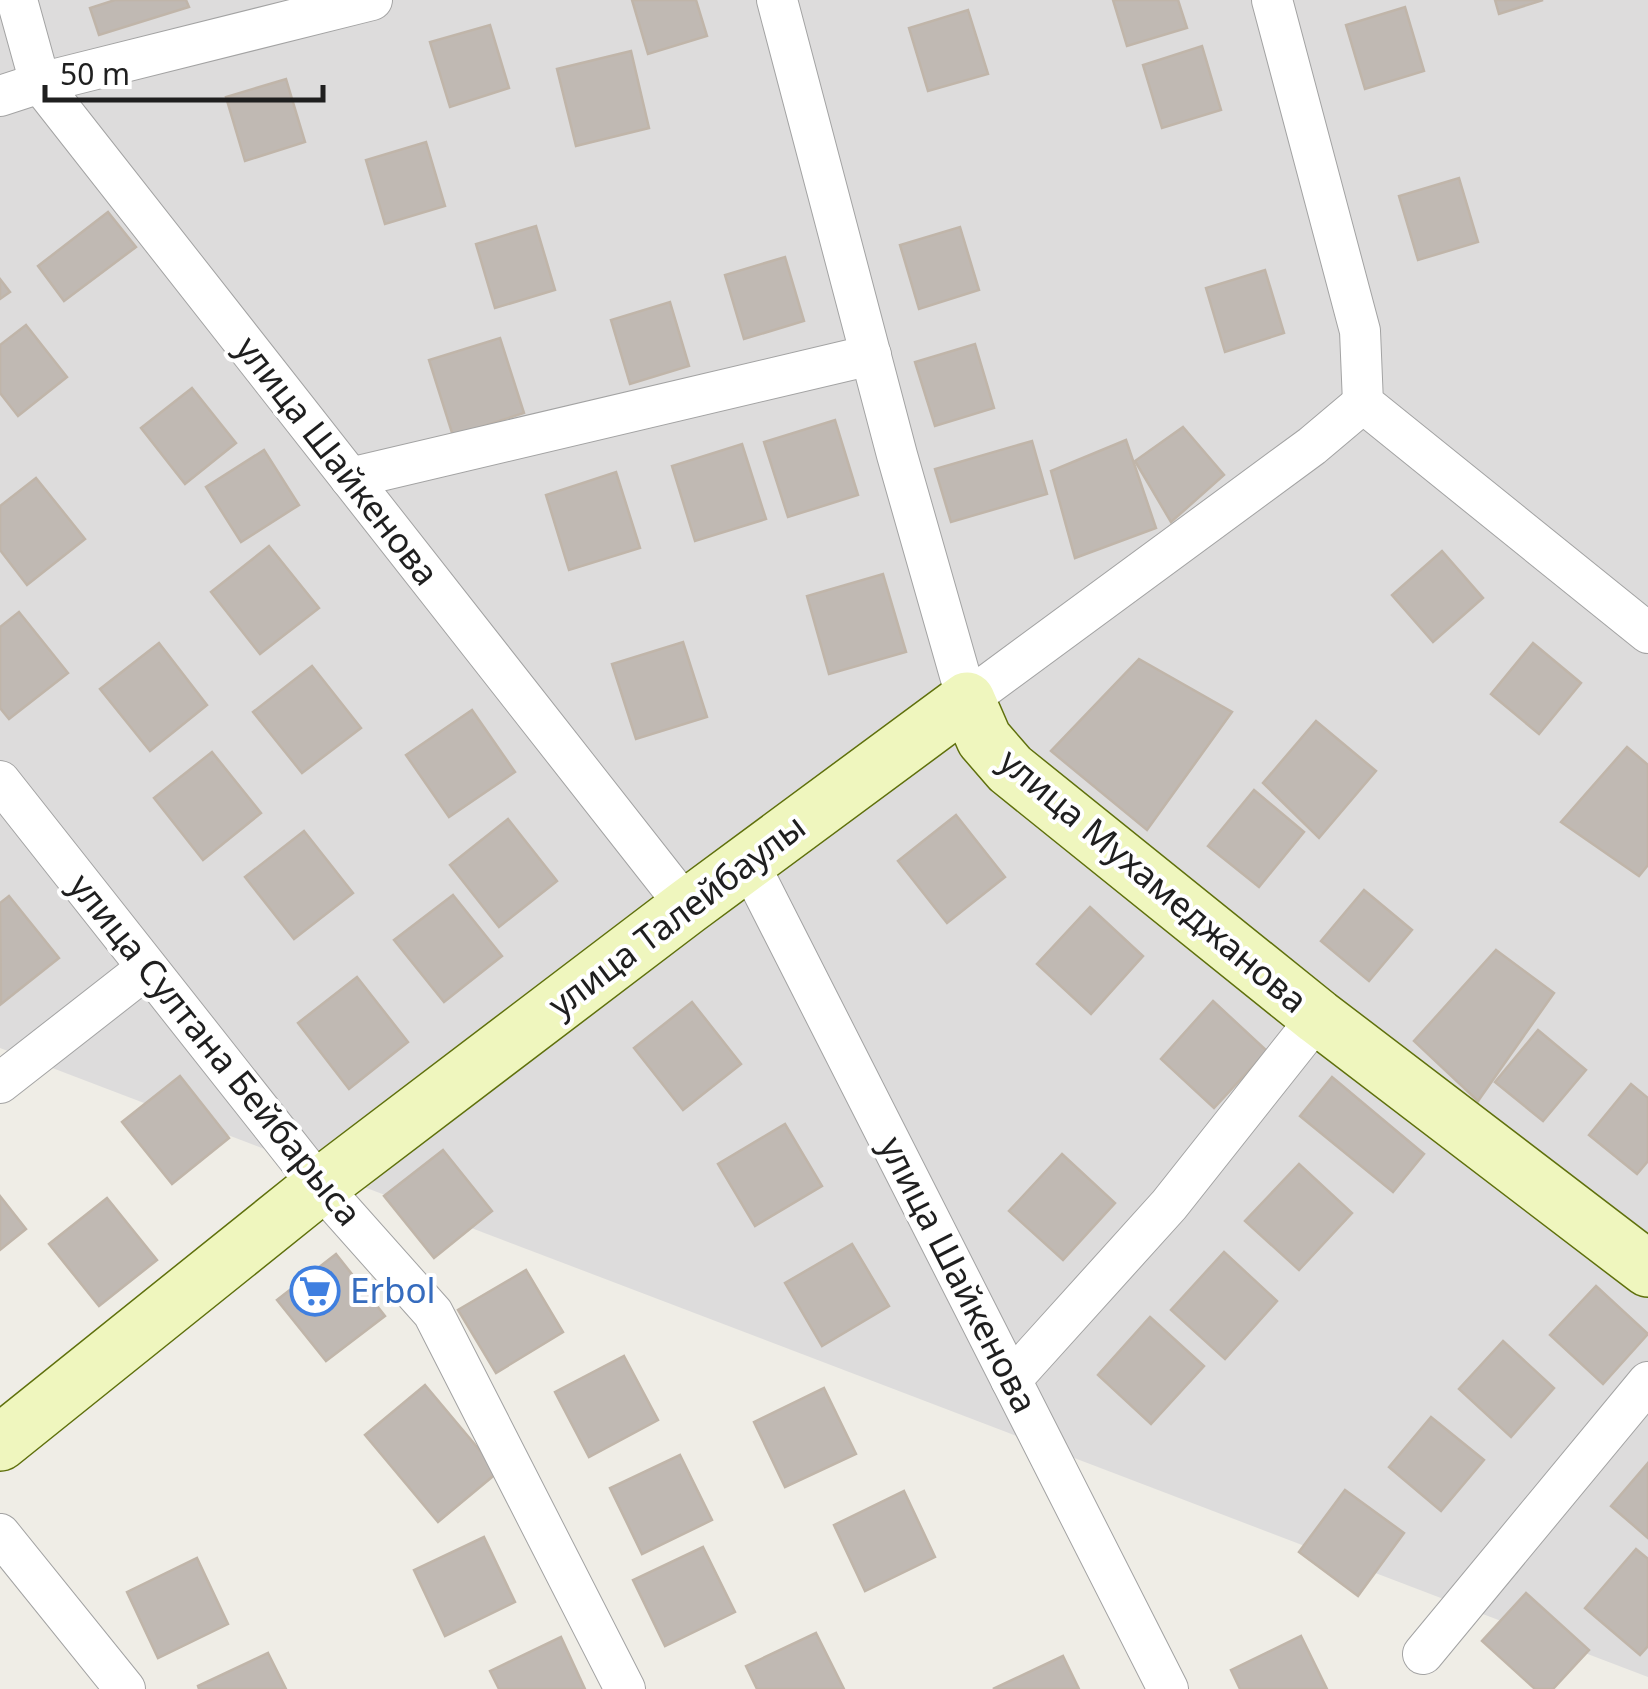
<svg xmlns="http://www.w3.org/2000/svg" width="1648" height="1689" viewBox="0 0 1648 1689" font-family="'Noto Sans',sans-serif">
<rect width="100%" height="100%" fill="#efede6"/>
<polygon fill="#dddcdc" points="0,0 1648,0 1648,1677 0,1048"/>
<g fill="#c0b9b3" stroke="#c0b5a9" stroke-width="2.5">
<polygon points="115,0 186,0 189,7 99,35 90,8"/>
<polygon points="632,0 696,0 707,36 648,54"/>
<polygon points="1113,0 1178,0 1187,28 1127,46"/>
<polygon points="1495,0 1543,0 1499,14"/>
<polygon points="1405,7 1424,71 1365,89 1346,25"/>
<polygon points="968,10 988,74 928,91 909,28"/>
<polygon points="490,25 509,88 450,107 430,42"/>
<polygon points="1202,46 1221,110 1162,128 1143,65"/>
<polygon points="631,51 649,128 576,146 557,69"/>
<polygon points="286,79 305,142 245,161 226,97"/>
<polygon points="426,142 445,206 385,224 366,160"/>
<polygon points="1459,178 1478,242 1418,260 1399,196"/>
<polygon points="108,212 136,247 64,301 38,266"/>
<polygon points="536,226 555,290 495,308 476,244"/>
<polygon points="960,227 979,290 919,309 900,245"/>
<polygon points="785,257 804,321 744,339 725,275"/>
<polygon points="1265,270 1284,333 1225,352 1206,288"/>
<polygon points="0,279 10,292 0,299"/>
<polygon points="670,302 689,366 630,384 611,320"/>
<polygon points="26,325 67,377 18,416 0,393 0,345"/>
<polygon points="500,338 524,413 453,436 429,360"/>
<polygon points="975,344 994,408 935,426 915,362"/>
<polygon points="192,388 236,443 185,484 141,428"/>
<polygon points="835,420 858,495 788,517 764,442"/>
<polygon points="1183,427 1224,475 1171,522 1135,461"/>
<polygon points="1126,440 1156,528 1075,558 1051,471"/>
<polygon points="1032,441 1047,494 951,522 935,469"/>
<polygon points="742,444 766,519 695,541 672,466"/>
<polygon points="264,450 299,505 241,542 206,487"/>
<polygon points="616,472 640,548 569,570 546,495"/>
<polygon points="36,478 85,539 27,585 0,550 0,506"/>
<polygon points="269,546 319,608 260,654 211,592"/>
<polygon points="1442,551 1483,598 1433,642 1392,595"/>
<polygon points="883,574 906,652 829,674 807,596"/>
<polygon points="19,612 68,673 9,719 0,708 0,627"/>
<polygon points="683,642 707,717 636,739 612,664"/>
<polygon points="159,643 207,705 150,751 100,689"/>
<polygon points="1533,643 1581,683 1539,734 1491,694"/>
<polygon points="1139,659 1232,712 1147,830 1051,751"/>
<polygon points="312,666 361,728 302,773 253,712"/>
<polygon points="472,710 515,772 449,817 406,755"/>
<polygon points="1316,721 1376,771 1319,838 1263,783"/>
<polygon points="1627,747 1648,765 1648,865 1639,876 1561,822"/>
<polygon points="212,752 261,813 203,860 154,798"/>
<polygon points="1254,790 1304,832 1259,887 1208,846"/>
<polygon points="956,815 1005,877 947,923 898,861"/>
<polygon points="508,819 557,881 499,927 450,865"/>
<polygon points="304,831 353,893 294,939 245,877"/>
<polygon points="1364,890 1412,930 1369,981 1321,941"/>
<polygon points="453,895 502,956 444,1002 394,940"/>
<polygon points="9,896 59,958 1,1004 0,903"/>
<polygon points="1090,907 1143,956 1091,1014 1037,964"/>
<polygon points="1496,950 1554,993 1478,1101 1414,1041"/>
<polygon points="357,977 408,1042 349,1089 298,1023"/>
<polygon points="1213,1001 1267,1051 1214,1108 1161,1059"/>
<polygon points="692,1002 741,1064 683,1110 634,1048"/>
<polygon points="1538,1030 1586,1070 1543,1121 1495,1082"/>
<polygon points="180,1076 229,1138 172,1184 122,1122"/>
<polygon points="1332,1077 1424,1154 1393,1192 1300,1116"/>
<polygon points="1631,1084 1648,1098 1648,1161 1637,1174 1589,1135"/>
<polygon points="785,1124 822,1186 755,1226 718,1164"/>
<polygon points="443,1150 492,1211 434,1258 384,1196"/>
<polygon points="1062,1154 1115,1203 1063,1260 1009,1211"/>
<polygon points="1299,1164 1352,1213 1299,1270 1245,1221"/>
<polygon points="0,1196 26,1229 0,1250"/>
<polygon points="107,1198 157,1260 99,1306 49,1244"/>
<polygon points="852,1244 889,1306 822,1346 785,1283"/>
<polygon points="1224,1252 1277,1301 1225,1359 1171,1310"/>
<polygon points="336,1254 385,1316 326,1361 277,1300"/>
<polygon points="526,1270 563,1332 496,1373 458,1310"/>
<polygon points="1596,1286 1648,1334 1603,1384 1550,1335"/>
<polygon points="1150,1317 1204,1366 1151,1424 1098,1375"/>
<polygon points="1503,1341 1554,1388 1511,1437 1459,1389"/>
<polygon points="624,1356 658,1420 589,1457 555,1392"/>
<polygon points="425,1385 498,1472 438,1522 365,1435"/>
<polygon points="824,1388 856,1454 785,1487 754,1422"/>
<polygon points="1431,1417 1484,1460 1441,1511 1389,1467"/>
<polygon points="680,1455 712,1520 642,1554 610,1488"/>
<polygon points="1648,1463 1648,1538 1611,1506"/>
<polygon points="1345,1490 1404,1533 1358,1596 1299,1552"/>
<polygon points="904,1491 935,1557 865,1591 834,1525"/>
<polygon points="484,1537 515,1602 445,1636 414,1570"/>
<polygon points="703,1547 735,1612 665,1646 633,1580"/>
<polygon points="1636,1549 1648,1559 1648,1646 1640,1655 1585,1608"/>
<polygon points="197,1558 228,1624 158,1658 127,1592"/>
<polygon points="1526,1593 1589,1650 1553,1689 1535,1689 1482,1641"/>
<polygon points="816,1633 844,1689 757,1689 746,1666"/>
<polygon points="1301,1636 1327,1689 1240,1689 1231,1670"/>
<polygon points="561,1637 585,1689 499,1689 490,1671"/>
<polygon points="268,1653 286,1689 199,1689 198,1686"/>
<polygon points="1063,1656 1079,1689 993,1689"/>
</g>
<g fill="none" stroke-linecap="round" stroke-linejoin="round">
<g stroke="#a3a3a3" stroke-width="42">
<g id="street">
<polyline points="17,0 40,83 687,907"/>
<polyline points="777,0 897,455 967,700 1312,446 1363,403"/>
<polyline points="1272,0 1360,331 1363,403 1648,633"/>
<polyline points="0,96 40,83 372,0"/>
<polyline points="350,478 871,355"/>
<polyline points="0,781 320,1186 433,1313 625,1689"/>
<polyline points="748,862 1168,1689"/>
<polyline points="0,1083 147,968"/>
<polyline points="1011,1380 1169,1205 1318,1017"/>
<polyline points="0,1534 125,1689"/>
<polyline points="1423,1654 1648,1382"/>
</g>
</g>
<g stroke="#5f700c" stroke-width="58">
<polyline id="secondary" points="0,1443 320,1186 687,907 967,700 984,739 1010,769 1318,1017 1648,1269"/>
</g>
<use href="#street" stroke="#fff" stroke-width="40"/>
<use href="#secondary" stroke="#eff6be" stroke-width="55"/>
</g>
<defs>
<g id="supermarket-ring" transform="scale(2.5)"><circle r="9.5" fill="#fff" stroke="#3f7fe0" stroke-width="1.5"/><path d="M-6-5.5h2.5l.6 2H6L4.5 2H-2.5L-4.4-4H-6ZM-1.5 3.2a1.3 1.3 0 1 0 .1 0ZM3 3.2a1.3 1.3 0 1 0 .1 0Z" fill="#3f7fe0"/></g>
</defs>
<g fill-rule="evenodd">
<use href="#supermarket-ring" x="315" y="1291"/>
</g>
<g text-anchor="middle" stroke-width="8" stroke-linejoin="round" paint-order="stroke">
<g font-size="35" fill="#1f1f1f" stroke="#fff">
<text transform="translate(337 461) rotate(52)" y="12">улица Шайкенова</text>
<text transform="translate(1153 881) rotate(40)" y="12">улица Мухамеджанова</text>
<text transform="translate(677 916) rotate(-37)" y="12">улица Талейбаулы</text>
<text transform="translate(215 1050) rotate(51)" y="12">улица Султана Бейбарыса</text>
<text transform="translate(958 1275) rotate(63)" y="12">улица Шайкенова</text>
</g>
<g font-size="35" fill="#366cbe" stroke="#fff" text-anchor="start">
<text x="350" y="1303">Erbol</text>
</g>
</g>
<path d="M45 85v15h278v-15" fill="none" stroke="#1f1f1f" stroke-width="5"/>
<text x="60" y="85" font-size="30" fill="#1f1f1f" stroke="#ffffff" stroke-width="8" paint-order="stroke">50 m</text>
</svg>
